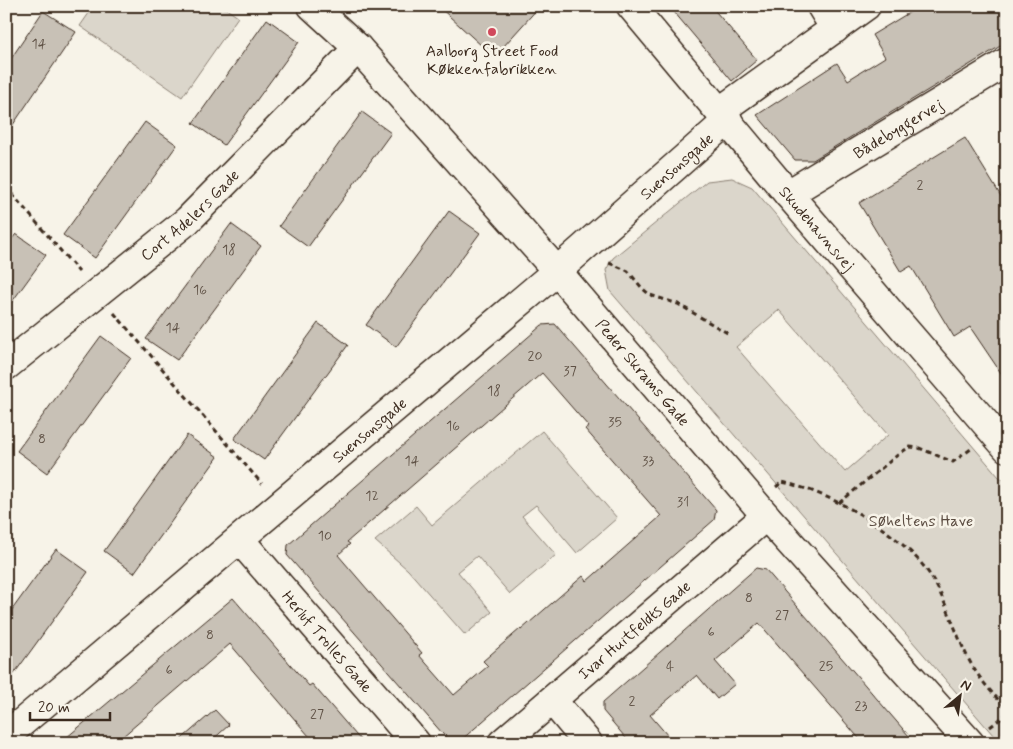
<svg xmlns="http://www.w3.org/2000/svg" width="1013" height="749" viewBox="0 0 1013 749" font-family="Mynerve,sans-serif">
<rect width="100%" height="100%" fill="#f7f3e8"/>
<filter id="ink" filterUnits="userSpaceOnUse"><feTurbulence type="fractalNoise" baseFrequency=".02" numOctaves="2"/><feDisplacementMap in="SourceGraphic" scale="10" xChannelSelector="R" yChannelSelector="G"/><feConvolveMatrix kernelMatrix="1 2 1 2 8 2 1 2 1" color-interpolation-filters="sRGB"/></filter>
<g filter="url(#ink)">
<g fill="#dbd6cb" stroke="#8b8074" fill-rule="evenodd">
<polygon points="94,6 222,6 238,17 182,97 80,26"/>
<path d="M 732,178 L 752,187 L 999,477 L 1007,482 L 1007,743 L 1000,743 L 610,291 L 606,270 L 613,258 L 707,181 ZM 779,310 L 888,435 L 845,472 L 736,347 Z"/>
<polygon points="542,431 617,518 577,553 536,505 522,516 556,555 510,594 477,556 458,572 492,612 465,635 408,570 375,541 416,506 432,525"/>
</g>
<g fill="#c8c1b6" stroke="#3b2a1e" fill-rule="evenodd">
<polygon points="438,6 540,6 494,57"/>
<polygon points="669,6 711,6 757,60 732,81"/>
<polygon points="920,6 1007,6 1007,42 813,160 795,160 757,115 837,63 848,80 885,57 872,35"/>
<polygon points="43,11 76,32 6,135 6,66"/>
<polygon points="267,19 299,42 224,145 193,123"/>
<polygon points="362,112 391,133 308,247 279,226"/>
<polygon points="145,122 177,145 95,258 63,235"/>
<polygon points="965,138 1007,206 1007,382 970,327 954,337 911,266 901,272 859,203"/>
<polygon points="449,211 480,233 396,347 366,325"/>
<polygon points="231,224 261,246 177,360 146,339"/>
<polygon points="16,234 46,255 6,310 6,246"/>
<polygon points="318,323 348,345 264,460 234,439"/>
<path d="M 555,324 L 716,510 L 714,520 L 459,742 L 449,741 L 287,555 L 288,545 L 542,325 ZM 542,373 L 589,427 L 585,429 L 661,516 L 587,581 L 583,576 L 521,630 L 520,629 L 483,661 L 488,666 L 454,695 L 419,655 L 422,653 L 338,555 L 350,544 L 347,542 Z"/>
<polygon points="101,336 131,358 47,473 17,451"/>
<polygon points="187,435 218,457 134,573 104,551"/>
<polygon points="56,549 88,572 6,685 6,618"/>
<polygon points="756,568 766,570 915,743 863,743 759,623 715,661 735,684 717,699 697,675 650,715 674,743 630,743 603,711 603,702"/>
<polygon points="233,598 309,686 312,684 363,743 315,743 230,644 115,743 60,743"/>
<polygon points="215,710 229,725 209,743 177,743"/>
</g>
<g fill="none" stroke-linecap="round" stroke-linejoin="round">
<g stroke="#3b2a1e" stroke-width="31">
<g id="minor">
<path id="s1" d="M 312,6 L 358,48 L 557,271 L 766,516 L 970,743"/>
<path id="s2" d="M 631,6 L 788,194 L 1007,448"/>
<polyline points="821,6 835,29"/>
<polyline points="720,111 866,6"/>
<path id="s3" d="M 788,194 L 1007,62"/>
<path id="s4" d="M 6,366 L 188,220 L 358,48"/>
<path id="s5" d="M 240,540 L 416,743"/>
<polyline points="552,700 588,743"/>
<path id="s6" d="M 6,736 L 557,271 L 728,120"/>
<path id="s7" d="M 502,743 L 766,516"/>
</g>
</g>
<g stroke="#3b2a1e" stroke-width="3" stroke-dasharray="5 4" stroke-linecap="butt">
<polyline points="6,187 79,272"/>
<polyline points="609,263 628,271 642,288 650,295 678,304 729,334"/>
<polyline points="114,313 262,484"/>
<path d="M 776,487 L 782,482 C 832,493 905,534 932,578 C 947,603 955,632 968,658 C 978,678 992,693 1007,709"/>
<polyline points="839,503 900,453 910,447 919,448 953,462 971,449"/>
<polyline points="990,727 1007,714"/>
</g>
<use href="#minor" stroke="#f7f3e8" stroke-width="28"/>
</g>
</g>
<circle fill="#d1495b" stroke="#f7f3e8" stroke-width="2" cx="492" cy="32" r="5"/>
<g text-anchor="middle" stroke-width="5" stroke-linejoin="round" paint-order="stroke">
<g font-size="14" fill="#5e5044">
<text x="39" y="48">14</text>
<text x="920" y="189">2</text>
<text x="229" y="254">18</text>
<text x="200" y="294">16</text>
<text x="173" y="332">14</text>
<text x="535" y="360">20</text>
<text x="570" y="375">37</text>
<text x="494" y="395">18</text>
<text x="615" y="426">35</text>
<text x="453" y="430">16</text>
<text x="42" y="443">8</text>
<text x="412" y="465">14</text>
<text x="648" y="465">33</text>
<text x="372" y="500">12</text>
<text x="683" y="506">31</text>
<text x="325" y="540">10</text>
<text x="749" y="602">8</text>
<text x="782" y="619">27</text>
<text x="711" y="636">6</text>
<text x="210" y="639">8</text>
<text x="826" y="670">25</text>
<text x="670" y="671">4</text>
<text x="169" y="674">6</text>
<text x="632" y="705">2</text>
<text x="861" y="710">23</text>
<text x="317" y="718">27</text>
</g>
<g font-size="16" fill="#3b2a1e" stroke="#f7f3e8">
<text x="492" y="56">Aalborg Street Food<tspan x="492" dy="18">Køkkenfabrikken</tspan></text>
</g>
<g font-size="16" fill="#3b2a1e" stroke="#f7f3e8">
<text dy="6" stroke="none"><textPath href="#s3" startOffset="128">Bådebyggervej</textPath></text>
<text dy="6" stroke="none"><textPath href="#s6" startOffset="880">Suensonsgade</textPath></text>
<text dy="6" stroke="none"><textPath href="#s4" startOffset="238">Cort Adelers Gade</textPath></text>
<text dy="6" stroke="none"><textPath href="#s2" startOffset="290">Skudehavnsvej</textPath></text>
<text dy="6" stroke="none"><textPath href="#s1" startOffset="494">Peder Skrams Gade</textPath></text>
<text dy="6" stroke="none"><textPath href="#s6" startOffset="475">Suensonsgade</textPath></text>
<text dy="6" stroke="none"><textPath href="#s7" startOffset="174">Ivar Huitfeldts Gade</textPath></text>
<text dy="6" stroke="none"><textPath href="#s5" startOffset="134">Herluf Trolles Gade</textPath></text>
</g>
<g font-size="16" fill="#5b4c41" stroke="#f7f3e8">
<text x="921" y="526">Søheltens Have</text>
</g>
</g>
<rect width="1013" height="749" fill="none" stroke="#f7f3e8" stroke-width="25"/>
<rect x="12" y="12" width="988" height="724" fill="none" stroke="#3b2a1e" stroke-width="2" filter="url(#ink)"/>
<g transform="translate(960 696) rotate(29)" stroke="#f7f3e8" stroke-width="4" paint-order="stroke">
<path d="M0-4L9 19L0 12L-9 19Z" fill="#3b2a1e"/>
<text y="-8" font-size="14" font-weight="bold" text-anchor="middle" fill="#3b2a1e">N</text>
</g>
<path d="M30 712v8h80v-8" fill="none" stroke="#3b2a1e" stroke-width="2.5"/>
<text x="38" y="712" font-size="15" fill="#3b2a1e" stroke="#f7f3e8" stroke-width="4" paint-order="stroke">20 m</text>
</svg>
